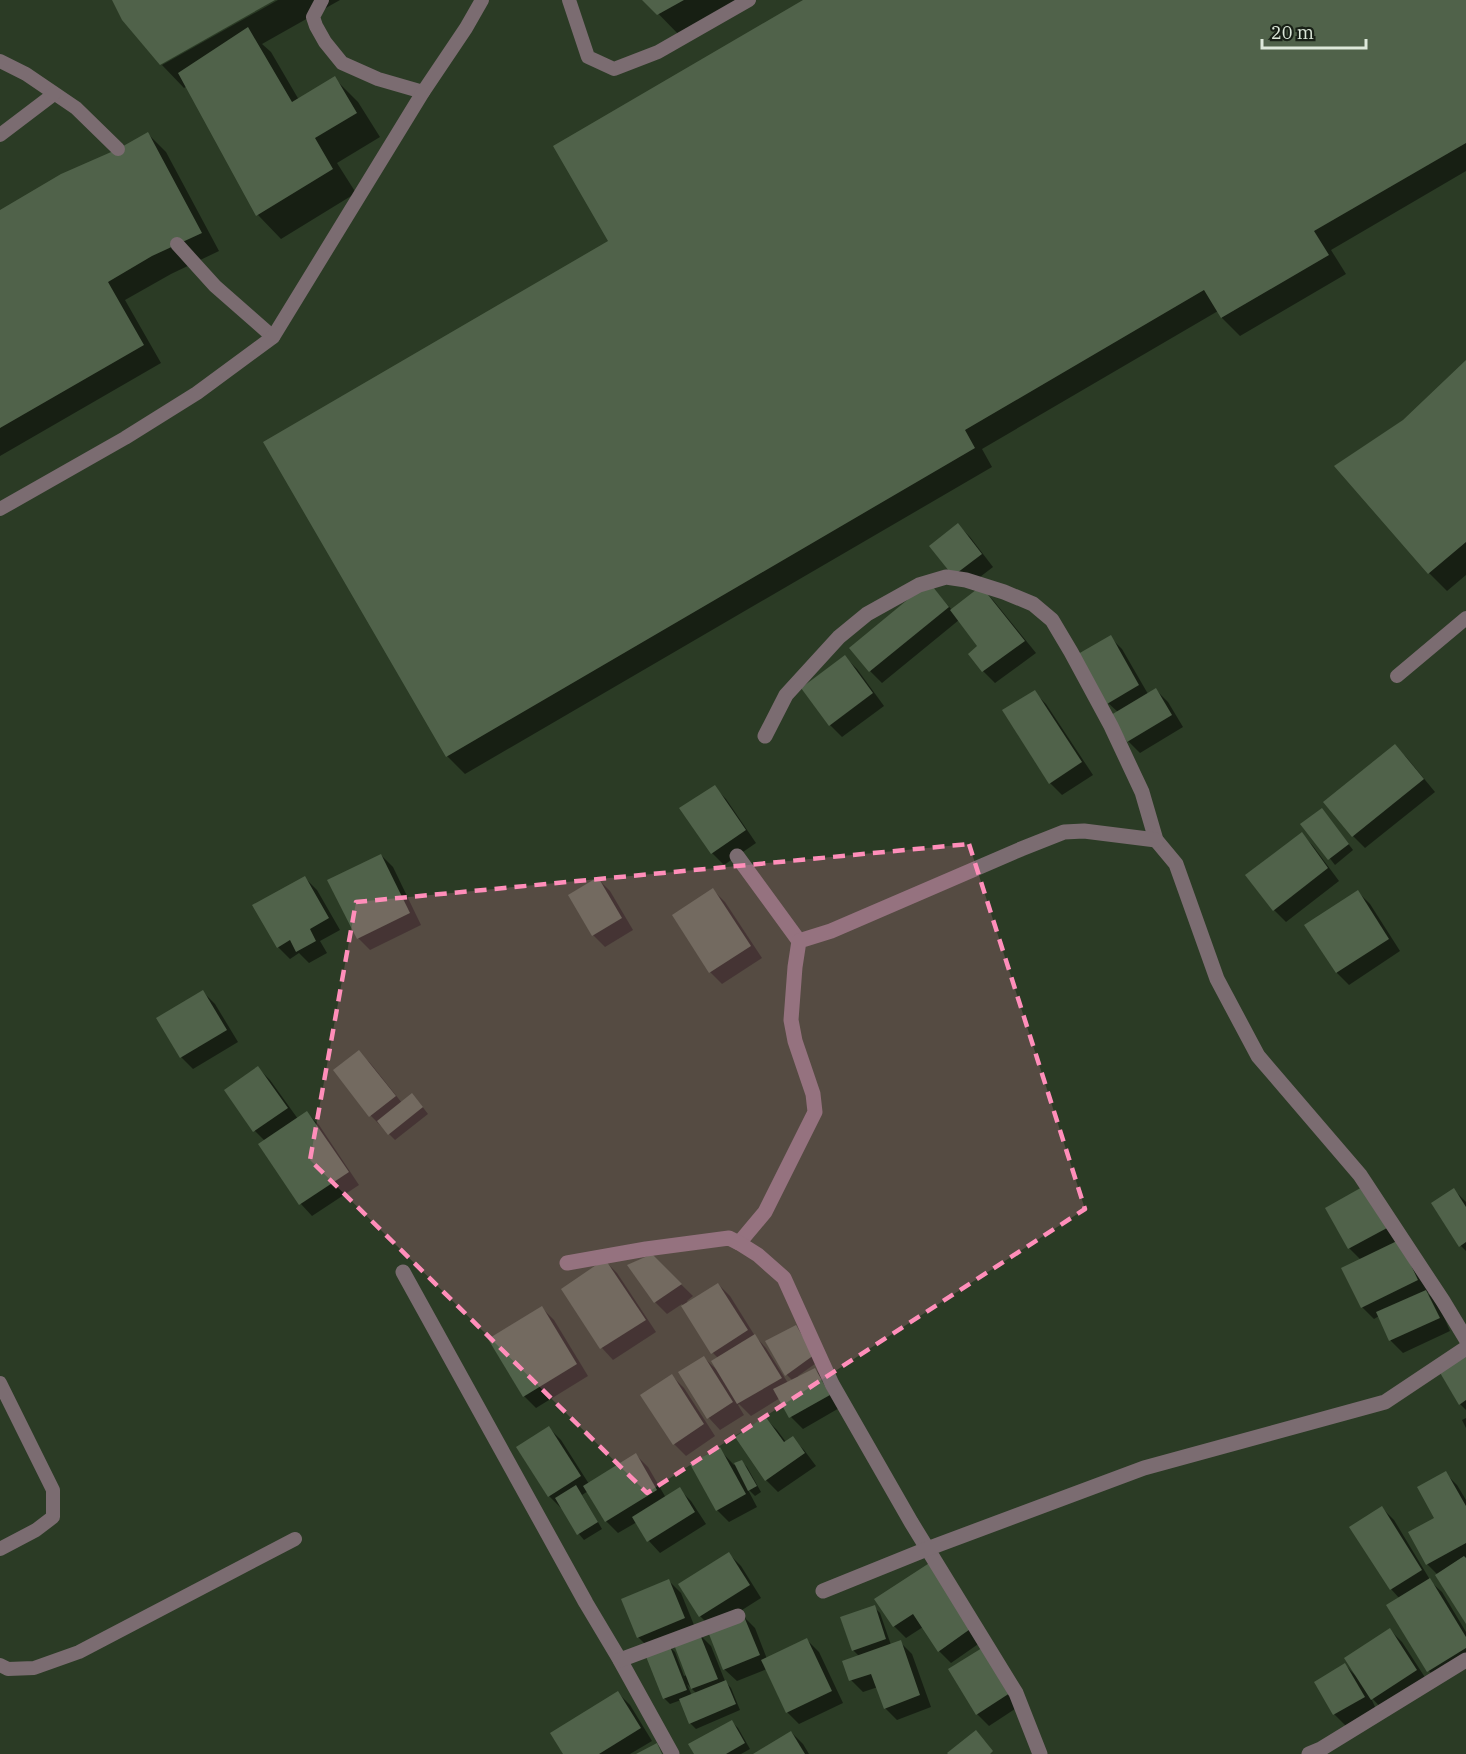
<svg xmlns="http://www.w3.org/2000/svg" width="1466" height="1754" viewBox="0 0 1466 1754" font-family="'IBM Plex Serif',serif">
<rect width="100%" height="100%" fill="#2b3b25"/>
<g fill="#0007" fill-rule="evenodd">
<polygon points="278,0 340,0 262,44 271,52 299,100 334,78 358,102 380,137 337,163 356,193 281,239 258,215 187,86 184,88 162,65"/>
<polygon points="645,0 749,0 682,38"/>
<polygon points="806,0 1466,0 1466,171 1331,250 1346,274 1240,336 1222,318 1218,311 982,449 992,467 465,774 447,756 610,241"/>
<polygon points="148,134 166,152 219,251 171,274 125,300 161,363 0,456 0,211"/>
<polygon points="1466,362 1466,575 1447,591 1429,573 1404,421"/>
<polygon points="958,525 970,537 993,567 967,587 955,575"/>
<polygon points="929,584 952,610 981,588 993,600 1036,653 995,683 983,671 979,647 959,620 882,683 870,671"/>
<polygon points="1110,637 1122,649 1148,694 1156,690 1168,702 1183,727 1140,753 1128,741 1118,712 1108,703"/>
<polygon points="845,657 857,669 884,706 842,737 830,725"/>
<polygon points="1034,692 1046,704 1093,775 1062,795 1050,783"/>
<polygon points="1395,746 1407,758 1435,792 1365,848 1353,836"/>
<polygon points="714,787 726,799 756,843 724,865 712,853"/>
<polygon points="1327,816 1353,850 1335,865 1303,824"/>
<polygon points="1302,834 1313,846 1339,881 1286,922 1274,910"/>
<polygon points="381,855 393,867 421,925 370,950 358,938"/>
<polygon points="305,878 317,890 340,930 320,941 327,953 309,963 299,953 290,959 278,947"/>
<polygon points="598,879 610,891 633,930 605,947 593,935"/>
<polygon points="713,890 725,902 762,958 722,984 710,972"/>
<polygon points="1358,892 1370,904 1400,951 1349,985 1337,973 1306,925"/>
<polygon points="203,992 215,1004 238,1042 193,1069 181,1057"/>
<polygon points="359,1052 371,1064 402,1103 418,1101 428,1114 395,1140 371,1116 335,1071"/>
<polygon points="258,1068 270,1080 298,1119 307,1113 319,1125 359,1185 312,1216 301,1204 265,1141 255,1131 226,1090"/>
<polygon points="1364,1188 1429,1292 1427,1293 1438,1303 1450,1331 1403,1353 1391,1341 1379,1316 1374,1319 1362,1307 1361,1260 1349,1248"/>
<polygon points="1454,1190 1466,1202 1466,1251 1461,1246"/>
<polygon points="651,1255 693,1296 687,1301 688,1303 718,1284 730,1296 755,1336 766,1348 788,1383 793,1381 787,1375 768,1342 796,1327 801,1332 819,1361 798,1376 799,1378 815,1369 827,1381 841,1407 803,1429 791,1417 780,1398 751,1416 739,1404 738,1405 744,1415 720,1430 709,1418 680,1373 704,1358 716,1369 718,1358 713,1353 682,1304 667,1314 655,1302 629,1266"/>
<polygon points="605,1261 617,1273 656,1332 613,1360 602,1348 563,1289"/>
<polygon points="542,1308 554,1320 588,1376 536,1408 524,1396"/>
<polygon points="1466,1356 1466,1410 1460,1404"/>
<polygon points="672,1376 684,1388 715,1436 686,1456 674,1444"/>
<polygon points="765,1418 777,1430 786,1442 792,1438 804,1450 816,1466 778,1492 766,1480"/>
<polygon points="1466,1418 1466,1428 1462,1420"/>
<polygon points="549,1428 561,1440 589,1484 636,1455 648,1467 666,1498 679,1489 691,1501 706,1524 660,1553 649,1541 637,1522 618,1533 606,1521 588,1491 582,1495 602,1529 584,1540 579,1534 562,1507 561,1508 549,1496"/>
<polygon points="719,1449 734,1465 742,1462 747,1467 761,1492 755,1496 747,1488 757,1507 729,1522 717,1510"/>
<polygon points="1445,1473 1457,1485 1466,1500 1466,1621 1438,1575 1427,1564"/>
<polygon points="1382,1508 1394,1520 1432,1583 1442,1592 1466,1632 1466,1667 1441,1683 1429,1671 1400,1599 1391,1589"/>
<polygon points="729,1554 741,1566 761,1598 720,1624 743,1616 755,1628 767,1659 807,1640 819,1652 843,1703 799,1724 787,1712 767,1669 737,1681 724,1669 713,1629 700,1616 681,1585"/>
<polygon points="933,1562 984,1640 951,1663 939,1651 923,1627 906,1638 894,1626"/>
<polygon points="669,1581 681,1593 696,1630 650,1649 638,1637"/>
<polygon points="874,1607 880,1613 891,1645 900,1642 912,1654 931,1707 897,1720 885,1708 878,1687 863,1692 851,1680 859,1656 853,1650"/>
<polygon points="1390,1630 1402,1642 1428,1682 1384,1711 1370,1696 1376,1709 1346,1726 1334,1714 1345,1665 1355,1675"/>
<path d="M 699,1634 L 711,1646 L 725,1681 L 731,1688 L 740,1710 L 696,1729 L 690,1723 L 681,1700 L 670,1704 L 664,1698 L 669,1646 L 675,1652 L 684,1676 L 687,1675 ZM 687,1684 L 697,1694 L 692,1696 Z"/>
<polygon points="982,1650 1021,1705 989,1726 977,1714"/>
<polygon points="618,1693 630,1705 652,1741 630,1754 565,1754"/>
<polygon points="732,1722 738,1728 750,1749 741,1754 695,1754"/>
<polygon points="791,1732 803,1744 809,1754 755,1754"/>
</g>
<g fill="#50624a">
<polygon points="112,0 275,0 160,65 122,20"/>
<polygon points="642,0 684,0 657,15"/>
<polygon points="803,0 1466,0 1466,143 1314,231 1329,255 1221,318 1204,290 965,430 975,448 446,757 263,442 608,241 553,146"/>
<polygon points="248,27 292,102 335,76 357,113 315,138 333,169 256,216 178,73"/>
<polygon points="148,132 202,233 152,256 108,282 144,345 0,428 0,210 61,174 118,149"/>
<polygon points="1466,360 1466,542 1428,574 1334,466 1403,420"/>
<polygon points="958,523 982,554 953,576 929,546"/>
<polygon points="929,582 949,607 869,672 849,648"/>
<polygon points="981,586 1025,641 982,672 968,654 977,646 950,610"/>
<polygon points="1111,635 1139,685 1107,704 1078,654"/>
<polygon points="845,655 873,693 829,726 801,688"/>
<polygon points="1156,688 1172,715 1127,742 1111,715"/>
<polygon points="1035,690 1082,762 1049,784 1002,710"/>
<polygon points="1395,744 1424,779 1352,837 1323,802"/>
<polygon points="715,785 746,830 711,854 679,808"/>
<polygon points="1322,808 1349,844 1328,860 1300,824"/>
<polygon points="1302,832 1328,868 1273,911 1245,875"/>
<polygon points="381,854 410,913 357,939 327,880"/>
<polygon points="305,876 329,918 310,929 316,941 296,952 290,940 277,948 252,905"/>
<polygon points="598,877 622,918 592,936 568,895"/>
<polygon points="713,888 751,946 709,973 672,915"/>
<polygon points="1358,890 1389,939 1336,973 1304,925"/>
<polygon points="203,990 227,1030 180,1058 156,1018"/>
<polygon points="359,1050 396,1096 369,1117 333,1070"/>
<polygon points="258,1066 288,1108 253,1132 224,1090"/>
<polygon points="412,1093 423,1107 388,1135 377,1121"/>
<polygon points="307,1111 349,1172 299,1205 258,1144"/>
<polygon points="1364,1186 1387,1228 1348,1249 1325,1208"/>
<polygon points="1454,1188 1466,1207 1466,1242 1459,1247 1431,1203"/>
<polygon points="1399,1240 1418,1280 1361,1308 1341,1268"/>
<polygon points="652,1254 682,1284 654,1303 627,1265"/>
<polygon points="605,1259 646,1320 600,1349 561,1289"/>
<polygon points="718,1283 748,1330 711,1354 681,1306"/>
<polygon points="1426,1290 1440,1318 1389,1341 1376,1312"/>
<polygon points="542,1306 577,1364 523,1397 488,1339"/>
<polygon points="796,1325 814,1355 785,1376 765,1341"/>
<polygon points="755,1334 782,1378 737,1404 711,1361"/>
<polygon points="1466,1354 1466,1400 1459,1405 1439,1371"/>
<polygon points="704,1356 733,1402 707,1419 678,1372"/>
<polygon points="815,1368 830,1395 789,1418 773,1389"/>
<polygon points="672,1374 704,1424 673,1445 640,1395"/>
<polygon points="765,1416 784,1442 793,1436 805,1453 765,1481 735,1437"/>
<polygon points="549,1426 581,1476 548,1497 516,1447"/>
<polygon points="720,1447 746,1494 716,1511 690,1464"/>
<polygon points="636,1453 657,1490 605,1522 583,1486"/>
<polygon points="742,1460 757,1486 748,1491 734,1463"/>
<polygon points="1446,1471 1466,1506 1466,1543 1426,1565 1408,1532 1434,1518 1417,1487"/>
<polygon points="576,1485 598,1522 577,1535 555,1498"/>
<polygon points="680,1487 695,1512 647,1542 632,1517"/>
<polygon points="1382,1506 1422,1570 1390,1590 1349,1527"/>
<polygon points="729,1552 750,1585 699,1617 678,1584"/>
<polygon points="1464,1556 1466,1558 1466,1624 1435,1575"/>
<polygon points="934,1560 973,1627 938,1652 913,1614 893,1627 874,1599"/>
<polygon points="1430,1578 1466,1637 1466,1648 1427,1672 1386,1605"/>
<polygon points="669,1579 685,1618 637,1638 621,1599"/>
<polygon points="875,1605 886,1639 852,1651 840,1617"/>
<polygon points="743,1614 760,1655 723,1670 707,1629"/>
<polygon points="1390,1628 1417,1670 1371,1700 1344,1658"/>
<polygon points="699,1632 718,1679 691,1689 673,1642"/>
<polygon points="807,1638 832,1691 786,1713 761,1660"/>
<polygon points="901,1640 920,1695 884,1709 871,1674 849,1681 842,1661"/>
<polygon points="669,1644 687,1690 663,1699 645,1654"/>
<polygon points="982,1648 1010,1693 976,1715 948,1669"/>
<polygon points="1345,1663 1365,1697 1333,1715 1314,1682"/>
<polygon points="726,1680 736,1704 689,1724 679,1699"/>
<polygon points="618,1691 641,1728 599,1754 563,1754 550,1733"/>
<polygon points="732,1720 745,1743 726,1754 694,1754 688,1744"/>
<polygon points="976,1730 993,1751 990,1754 948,1754 947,1753"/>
<polygon points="791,1731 805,1754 753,1754"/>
<polygon points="657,1743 662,1754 636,1754"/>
</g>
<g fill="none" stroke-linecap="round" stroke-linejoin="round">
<g stroke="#7b6c71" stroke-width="14">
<polyline points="322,0 313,17 316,26 325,42 342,63 378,79 423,92"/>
<polyline points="569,0 588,57 614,69 658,52 749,0"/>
<polyline points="0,61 26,74 76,108 118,149"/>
<polyline points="0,135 54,94"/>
<polyline points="177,244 215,286 273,337"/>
<polyline points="0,509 125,438 197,393 273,337 423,92 466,28 482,0"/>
<polyline points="1397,676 1466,618"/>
<polyline points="0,1383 53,1490 53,1517 36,1530 0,1549"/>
<polyline points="0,1665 8,1669 34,1668 79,1652 295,1539"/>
</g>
<g stroke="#7b6c71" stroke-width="15">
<polyline points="765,736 786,695 839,637 867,614 919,585 946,577 966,580 1004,592 1033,604 1052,620 1071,652 1111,726 1142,792 1156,840 1176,864 1217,979 1258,1056 1360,1175 1443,1301 1466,1339"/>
<polyline points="737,856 799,941"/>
<polyline points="739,1243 765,1212 815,1112 813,1094 795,1041 791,1020 795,967 799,941 831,931 1021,849 1064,832 1084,831 1156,840"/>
<polyline points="567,1263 646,1249 729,1238 739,1243 758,1255 784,1278 832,1384 911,1522 1016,1693 1040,1754"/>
<polyline points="403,1272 586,1603 620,1660 672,1754"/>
<polyline points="823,1591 927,1549 1144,1468 1385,1402 1466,1348"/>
<polyline points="620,1660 738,1616"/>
<polyline points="1309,1754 1321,1749 1466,1660"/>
</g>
</g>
<path fill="#ff8eba" fill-opacity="0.2" stroke="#ff8eba" stroke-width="4.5" stroke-dasharray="12 8" stroke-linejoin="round" d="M 969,844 L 1085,1209 L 647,1493 L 310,1160 L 356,902 Z"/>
<path d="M1262 39v9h104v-9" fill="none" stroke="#dde8da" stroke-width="3"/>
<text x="1271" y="39" font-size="18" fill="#dde8da" stroke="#182016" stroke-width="4.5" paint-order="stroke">20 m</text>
</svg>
